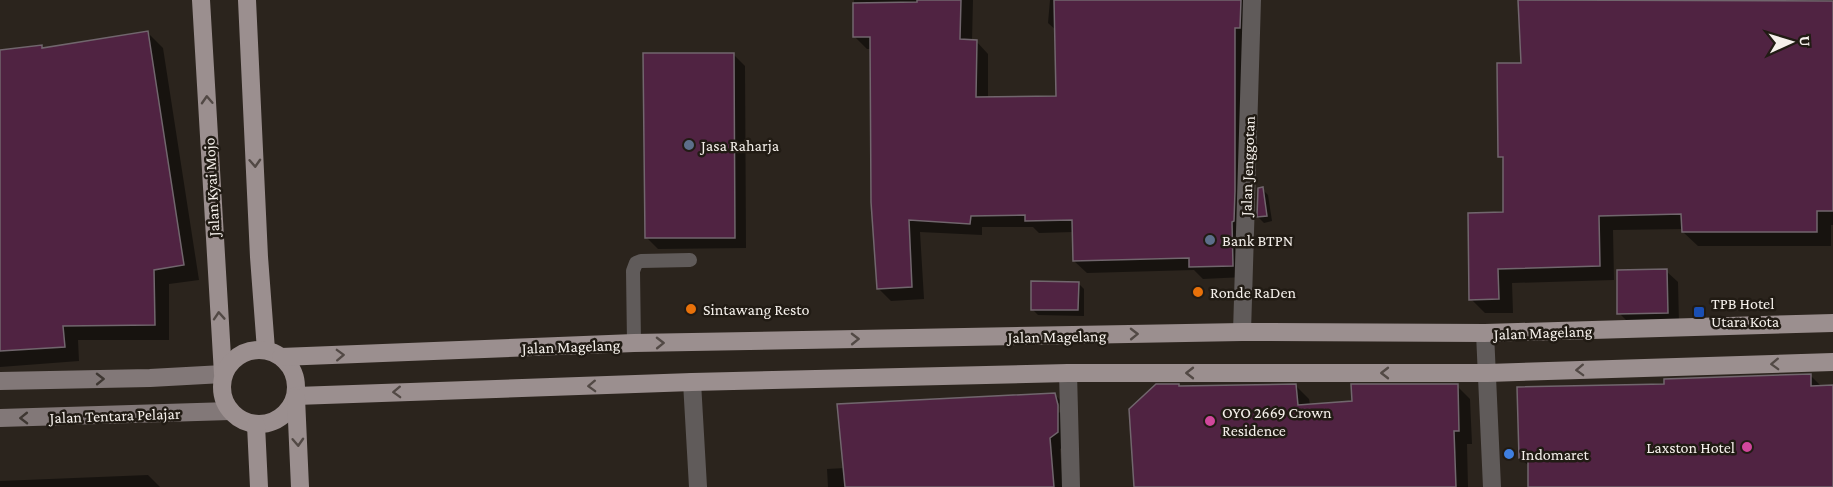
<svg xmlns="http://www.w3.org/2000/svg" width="1833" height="487" viewBox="0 0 1833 487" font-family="'Crimson Pro',serif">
<rect width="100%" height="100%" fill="#2b241d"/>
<g fill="#0007" fill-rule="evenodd">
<polygon points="854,0 973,0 972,41 976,41 988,54 988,99 1058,98 1057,31 1048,23 1050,0 1244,0 1244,277 1203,279 1194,270 1087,273 1074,261 1073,232 1039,233 1033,227 982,227 982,235 920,232 924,299 891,301 879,289 872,49 867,49 855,37"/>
<polygon points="1520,0 1833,0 1833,225 1831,225 1831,246 1698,246 1683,232 1683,229 1613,230 1614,280 1512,283 1513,313 1485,313 1471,299 1505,214 1504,161 1500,156 1522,64"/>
<polygon points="148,33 163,48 199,280 169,284 169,340 78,340 79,361 0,367 0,52 41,46 44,49"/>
<polygon points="733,54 745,66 746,248 658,249 646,237"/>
<polygon points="1259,189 1262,189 1268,195 1272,221 1264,223 1258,217"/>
<polygon points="1666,271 1678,282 1679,324 1630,324 1619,313"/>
<polygon points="1078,283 1084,289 1084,316 1038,315 1032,309"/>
<polygon points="1810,375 1822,387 1833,387 1833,487 1530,487 1530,467 1520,458 1666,385"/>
<polygon points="1296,386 1309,399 1310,405 1354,403 1457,386 1470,399 1472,444 1467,444 1468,487 1134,487 1131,409 1180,388"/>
<path d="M 1054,394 L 1065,405 L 1068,443 L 1060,449 L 1063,487 L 828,487 L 827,469 L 845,468 ZM 1055,403 L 1059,403 L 1061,412 L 1058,413 Z"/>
<polygon points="148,475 160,487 0,487 0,481"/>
</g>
<g fill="#502342" stroke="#71666d" stroke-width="1.5">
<polygon points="917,0 961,0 960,39 977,40 976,97 1056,96 1054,0 1241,0 1240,28 1235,28 1235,191 1234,221 1232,222 1233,266 1189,267 1189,258 1073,261 1072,220 1025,221 1025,215 971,216 970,224 909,220 912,287 877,289 871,202 870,37 853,37 853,3 917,2"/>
<polygon points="1518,0 1833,1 1833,211 1817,211 1817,232 1682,232 1681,214 1599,216 1600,266 1498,269 1499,299 1469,300 1468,213 1503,212 1503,157 1498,157 1497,63 1521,63"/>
<polygon points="148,31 184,265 154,270 155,325 63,326 65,347 0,351 0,50 42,45 42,48"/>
<polygon points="643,53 734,53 735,238 645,238"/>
<polygon points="1263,187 1267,216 1257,217 1258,188"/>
<polygon points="1667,269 1668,313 1617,314 1617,270"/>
<polygon points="1031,281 1079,282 1078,310 1031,310"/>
<polygon points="1811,374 1811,386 1833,385 1833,487 1528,487 1528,458 1519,458 1517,387 1664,384 1664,379"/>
<polygon points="1156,384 1179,384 1179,386 1296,384 1298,405 1352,401 1351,384 1458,384 1459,431 1454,431 1456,487 1134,487 1129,409"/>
<polygon points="1055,393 1058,405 1058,432 1050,438 1054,487 845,487 837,404"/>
</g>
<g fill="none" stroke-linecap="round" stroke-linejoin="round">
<polyline stroke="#605b5a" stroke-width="14" points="634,343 633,271 636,263 641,261 690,260"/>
<g stroke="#605b5a" stroke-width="18">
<polyline points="1242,332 1252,0"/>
<polyline points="1485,333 1492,487"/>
<polyline points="1068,373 1071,487"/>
<polyline points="692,382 698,487"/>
</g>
<g stroke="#827878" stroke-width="18">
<polyline points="0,381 150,378 223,374"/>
<polyline points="0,418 230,411"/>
</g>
<g stroke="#9b8f8f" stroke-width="18">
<polyline points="201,0 223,374"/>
<polyline points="247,0 259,257 266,350"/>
<circle cx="259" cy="387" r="37"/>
<polyline points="281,357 634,343 1242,332 1485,333 1833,323"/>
<polyline points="296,396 692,382 1068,373 1488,373 1833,362"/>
<polyline points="296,398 300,487"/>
<polyline points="256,425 259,487"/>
</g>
</g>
<defs><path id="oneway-chevron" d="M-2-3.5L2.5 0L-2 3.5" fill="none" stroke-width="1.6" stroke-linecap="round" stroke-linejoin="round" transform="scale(1.5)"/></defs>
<g stroke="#524945">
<use href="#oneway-chevron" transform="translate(207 100) rotate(-93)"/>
<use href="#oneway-chevron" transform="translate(255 163) rotate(87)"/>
<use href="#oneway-chevron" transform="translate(219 316) rotate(-94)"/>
<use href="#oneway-chevron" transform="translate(1134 334) rotate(-1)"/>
<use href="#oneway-chevron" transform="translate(855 339) rotate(-1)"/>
<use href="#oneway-chevron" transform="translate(660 343) rotate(-1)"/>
<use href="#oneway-chevron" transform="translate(340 355) rotate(-2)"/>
<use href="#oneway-chevron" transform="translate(1775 364) rotate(178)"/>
<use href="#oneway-chevron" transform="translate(1580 370) rotate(178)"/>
<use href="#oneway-chevron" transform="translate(1190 373) rotate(180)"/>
<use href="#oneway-chevron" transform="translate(1385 373) rotate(180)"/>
<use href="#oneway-chevron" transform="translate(592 386) rotate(178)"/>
<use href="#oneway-chevron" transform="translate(397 392) rotate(178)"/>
<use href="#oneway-chevron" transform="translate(298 442) rotate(87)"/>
</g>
<g stroke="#3e3732">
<use href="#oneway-chevron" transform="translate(100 379) rotate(-1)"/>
<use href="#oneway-chevron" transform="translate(24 418) rotate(179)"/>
</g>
<g fill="#5c6f8a" stroke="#211b14" stroke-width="2">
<circle cx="689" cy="145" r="6"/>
<circle cx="1210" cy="240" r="6"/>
</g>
<g fill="#e8710a" stroke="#211b14" stroke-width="2">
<circle cx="1198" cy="292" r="6"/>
<circle cx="691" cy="309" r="6"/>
</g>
<rect fill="#1a4fb4" stroke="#211b14" stroke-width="2" x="1693" y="306" width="12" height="12" rx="3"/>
<g fill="#d1479c" stroke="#211b14" stroke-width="2">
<circle cx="1210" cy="421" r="6"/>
<circle cx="1747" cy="447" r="6"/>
</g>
<circle fill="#3f7fe0" stroke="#211b14" stroke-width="2" cx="1509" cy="454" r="6"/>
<g text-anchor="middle" stroke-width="5" stroke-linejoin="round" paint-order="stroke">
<g font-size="16" fill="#f5f0eb" stroke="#211b14" text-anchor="start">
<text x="701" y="151">Jasa Raharja</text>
<text x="1222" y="246">Bank BTPN</text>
<text x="1210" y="298">Ronde RaDen</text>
<text x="1711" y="309">TPB Hotel<tspan x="1711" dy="18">Utara Kota</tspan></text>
<text x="703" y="315">Sintawang Resto</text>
<text x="1222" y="418">OYO 2669 Crown<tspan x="1222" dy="18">Residence</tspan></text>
<text x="1735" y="453" text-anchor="end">Laxston Hotel</text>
<text x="1521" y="460">Indomaret</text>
</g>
<g font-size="16" fill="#f5f0eb" stroke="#211b14">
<text transform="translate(1247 166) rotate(-88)" y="6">Jalan Jenggotan</text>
<text transform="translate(211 187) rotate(-93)" y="6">Jalan Kyai Mojo</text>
<text transform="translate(1543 332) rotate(-2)" y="6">Jalan Magelang</text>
<text transform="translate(1057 336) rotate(-1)" y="6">Jalan Magelang</text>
<text transform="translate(571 346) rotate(-2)" y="6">Jalan Magelang</text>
<text transform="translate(115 415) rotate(-2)" y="6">Jalan Tentara Pelajar</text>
</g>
</g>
<g transform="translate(1791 42) rotate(86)" stroke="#211b14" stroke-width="4.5" paint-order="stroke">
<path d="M0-4.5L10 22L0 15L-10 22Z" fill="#f5f0eb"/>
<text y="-9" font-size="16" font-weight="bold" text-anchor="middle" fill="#f5f0eb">U</text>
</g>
</svg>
